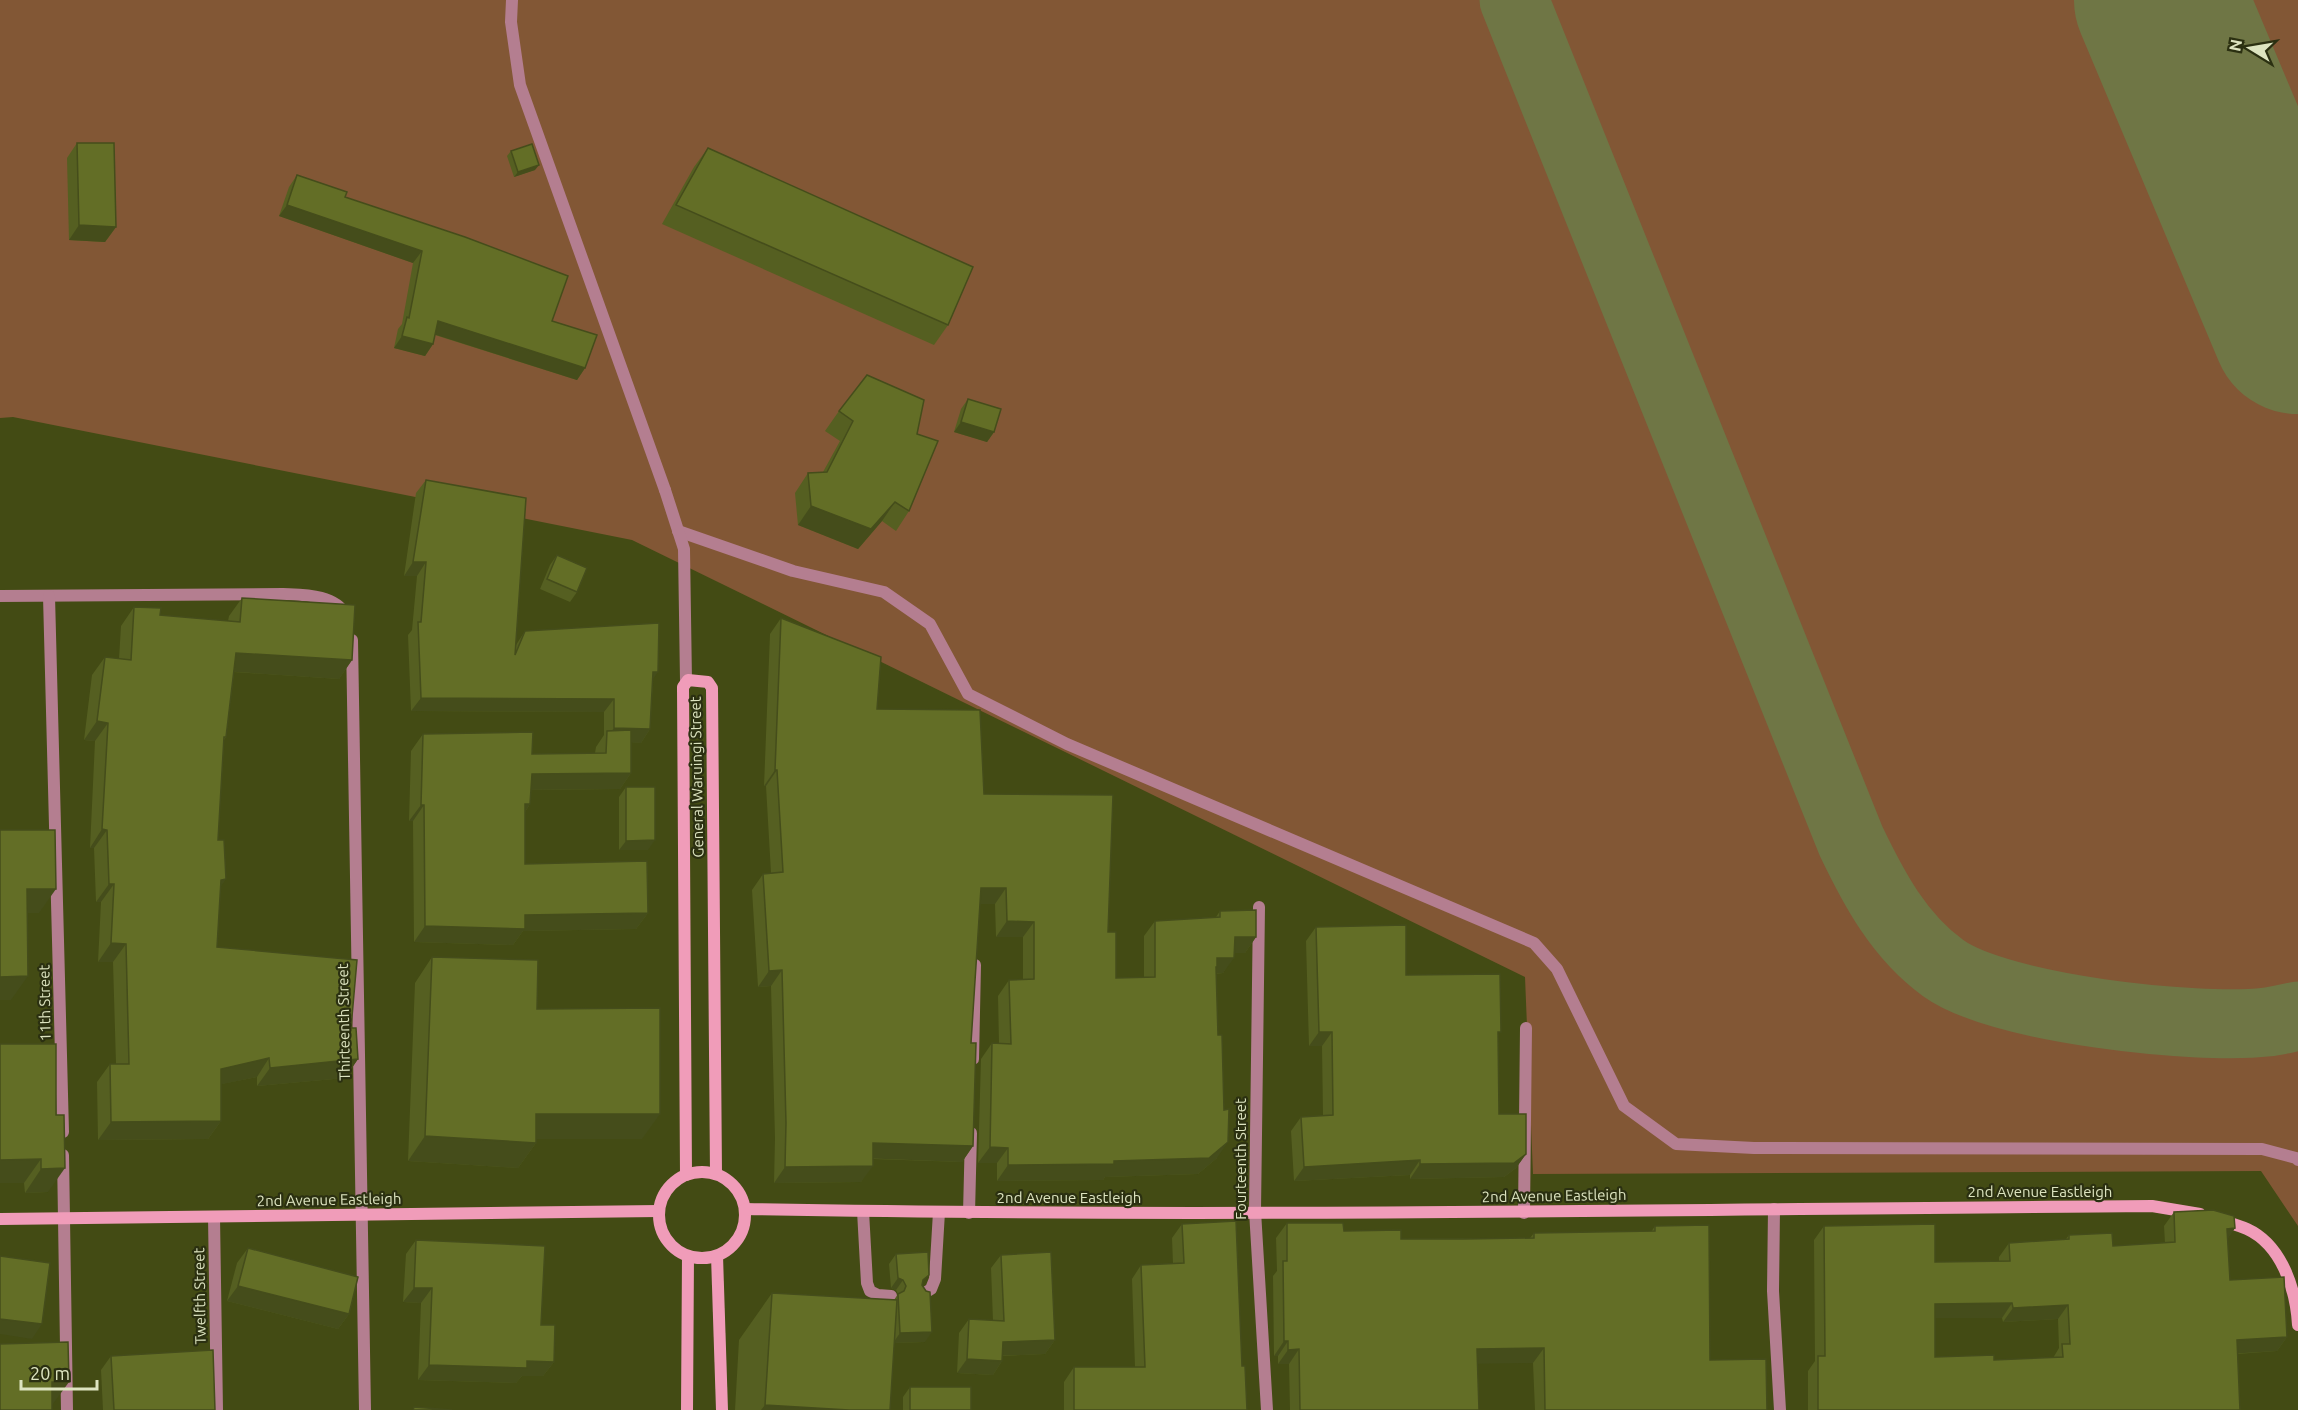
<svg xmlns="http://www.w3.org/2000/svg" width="2298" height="1410" viewBox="0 0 2298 1410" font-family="Ubuntu,sans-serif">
<rect width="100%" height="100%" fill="#434b14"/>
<polygon fill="#825735" points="0,0 2298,0 2298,1226 2261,1171 1533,1174 1525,977 632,540 13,417 0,418"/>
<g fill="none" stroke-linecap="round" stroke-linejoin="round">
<path stroke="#6f7645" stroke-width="69" d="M 1514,0 L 1851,841 C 1874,889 1899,936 1943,968 C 2000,1009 2196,1030 2267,1022 C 2277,1021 2288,1018 2298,1016"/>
<polyline stroke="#6f7645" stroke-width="172" points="2160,0 2298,328"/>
<g stroke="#b47e90" stroke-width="12">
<polyline points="512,0 511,22 520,85 665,490"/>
<polyline points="678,531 793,571 884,592 930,624 968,694 1067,744 1534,943 1557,969 1624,1106 1676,1144 1754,1148 2262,1149 2296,1158 2298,1160"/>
<polyline points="1259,907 1255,1211 1267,1410"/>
<polyline points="973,1059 975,965"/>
<polyline points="1774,1209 1773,1291 1780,1410"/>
<polyline points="863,1211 867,1283 870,1291 878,1295 891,1296"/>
<polyline points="969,1213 971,1133"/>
<polyline points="1524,1213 1526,1028"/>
<polyline points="923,1294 931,1289 935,1279 939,1212"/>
</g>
<g stroke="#b47e90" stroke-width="12">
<polyline points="665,490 684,549 686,681"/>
<path d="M 0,596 L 283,594 C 304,595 334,594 346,615"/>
<polyline points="49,596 63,1132"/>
<polyline points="352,640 365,1410"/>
<polyline points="63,1155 67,1410"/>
<polyline points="214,1217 217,1410"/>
</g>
<g stroke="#f09cb9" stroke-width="12">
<circle cx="702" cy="1215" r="43"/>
<polyline points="686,1175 683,687 688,680 708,682 712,688 716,1174"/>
<path d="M 745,1209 C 1214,1218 1683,1209 2152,1206 L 2200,1214"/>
<polyline points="0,1219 659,1211"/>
<path d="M 2220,1220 C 2229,1223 2238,1225 2247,1229 C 2282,1245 2296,1290 2298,1325"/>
<polyline points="717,1256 722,1410"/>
<polyline points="687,1410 688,1256"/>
</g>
</g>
<g fill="#555f21" fill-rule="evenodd">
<polygon points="77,143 116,227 105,242 69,240 67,158"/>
<polygon points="708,148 948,325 934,345 662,224 694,167"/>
<polygon points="511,151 535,170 514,177 507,156"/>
<polygon points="297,175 345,197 552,321 585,368 577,380 435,335 433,344 425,356 394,348 398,329 402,324 413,263 279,216 289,187"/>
<polygon points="968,399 994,432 987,442 954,432 961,409"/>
<polygon points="839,411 917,434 909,511 896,531 882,521 858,549 798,525 795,493 808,473 823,472 840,441 825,431"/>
<polygon points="426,480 516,645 525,631 653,680 650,729 641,743 631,742 631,773 620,789 531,790 530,804 525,812 525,864 648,913 636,929 523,931 513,945 414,942 413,821 409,821 411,751 423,734 532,754 595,753 596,747 604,735 604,712 411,711 408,635 412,630 417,576 404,576 416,493"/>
<polygon points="557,555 577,592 570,602 540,589 550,565"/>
<polygon points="242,598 352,660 339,679 234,672 226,737 224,740 218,840 220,887 217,947 351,1028 358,1059 345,1078 257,1086 257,1077 221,1084 221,1121 208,1139 98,1140 97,1082 110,1064 116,1064 113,962 98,962 101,902 96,902 94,848 90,848 95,741 84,740 92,675 105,657 119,659 121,626 134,607 160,615 228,621 229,616"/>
<polygon points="781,618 877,709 984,794 1108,932 1116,978 1144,977 1144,936 1155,921 1216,917 1220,911 1256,937 1245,953 1235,953 1223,973 1216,974 1217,1158 1198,1174 1105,1177 1103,1180 997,1181 997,1163 978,1163 981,1059 992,1043 999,1044 998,996 1009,980 1023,980 1023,937 996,937 995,904 979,904 971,1043 973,1146 962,1162 873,1159 861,1182 774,1183 775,1138 771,986 758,987 752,890 763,874 771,873 766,786 764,786 770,634"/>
<polygon points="626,787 648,850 619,850 619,797"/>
<polygon points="1316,927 1406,975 1498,1036 1499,1114 1526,1154 1516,1168 1504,1177 1410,1179 1410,1175 1294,1181 1291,1131 1301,1117 1323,1116 1322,1046 1309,1046 1306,941"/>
<polygon points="432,957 537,1009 642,1139 536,1139 536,1143 518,1168 408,1161 415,983"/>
<polygon points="0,1044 56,1044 48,1192 25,1193 24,1183 0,1183"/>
<path d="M 2174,1212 L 2235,1228 L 2227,1239 L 2230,1280 L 2287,1337 L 2277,1351 L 2237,1354 L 2240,1410 L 1808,1410 L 1808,1371 L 1815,1361 L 1814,1240 L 1824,1226 L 1935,1262 L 1999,1261 L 1999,1257 L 2009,1243 L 2066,1239 L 2069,1235 L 2113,1246 L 2165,1243 L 2164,1226 ZM 1935,1318 L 2002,1318 L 2003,1322 L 2058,1319 L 2059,1348 L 2053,1358 L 1994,1360 L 1935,1357 Z"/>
<polygon points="1287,1223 1401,1239 1530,1238 1534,1233 1651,1232 1655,1226 1710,1360 1767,1410 1535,1410 1533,1363 1477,1363 1479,1410 1290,1410 1289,1364 1278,1364 1278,1356 1274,1356 1273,1276 1277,1271 1276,1238"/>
<polygon points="1182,1224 1242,1366 1247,1410 1064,1410 1064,1382 1074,1367 1135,1367 1132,1279 1141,1265 1173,1264 1172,1238"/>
<polygon points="416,1240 541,1325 554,1362 543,1376 522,1376 516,1383 418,1380 421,1303 403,1302 406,1254"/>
<polygon points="248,1248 349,1314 338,1329 227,1301 237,1263"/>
<polygon points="896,1254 922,1285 925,1342 894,1343 890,1410 735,1410 739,1340 772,1293 894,1300 898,1294 896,1290 891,1288 889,1264"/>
<polygon points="1001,1255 1055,1340 1045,1354 1002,1356 1002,1361 993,1375 957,1373 959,1333 969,1319 993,1321 991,1268"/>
<polygon points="111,1356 215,1410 103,1410 101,1370"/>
<polygon points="910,1387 971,1410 903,1410 903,1397"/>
</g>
<g fill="#454d1b">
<polygon points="539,165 535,170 514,177 518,172"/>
<polygon points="287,205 422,251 413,263 279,216"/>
<polygon points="79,225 116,227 105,242 69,240"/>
<polygon points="438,321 585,368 577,380 430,333"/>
<polygon points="402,336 433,344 425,356 394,348"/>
<polygon points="961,422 994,432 987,442 954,432"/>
<polygon points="895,502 882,521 858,549 798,525 811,506"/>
<polygon points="413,562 426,562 417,576 404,576"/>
<polygon points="236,653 352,660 339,679 223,671"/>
<polygon points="653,672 658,672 648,686"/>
<polygon points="421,698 614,699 604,712 411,711"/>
<polygon points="97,721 108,723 95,741 84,740"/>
<polygon points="614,728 650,729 641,743 607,741 607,737"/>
<polygon points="775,770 777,770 766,786 764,786"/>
<polygon points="631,773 620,789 520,790 532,774"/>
<polygon points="525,804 530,804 519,821"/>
<polygon points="421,805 424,805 413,821 409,821"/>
<polygon points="102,829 107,830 94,848 90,848"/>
<polygon points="655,840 648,850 619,850 626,841"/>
<polygon points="226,879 213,898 221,880"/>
<polygon points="109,884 114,884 101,902 96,902"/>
<polygon points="981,888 1006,888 995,904 969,904"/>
<polygon points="27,889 56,889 39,913 10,913"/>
<polygon points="648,913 636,929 523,931 513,945 414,942 425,926 525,915"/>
<polygon points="1007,921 1034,922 1023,937 996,937"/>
<polygon points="1235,937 1256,937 1245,953 1224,953"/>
<polygon points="111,943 126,944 113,962 98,962"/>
<polygon points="1217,958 1234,958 1223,973 1213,974"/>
<polygon points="782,970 771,986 758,987 769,971"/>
<polygon points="28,976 11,1000 0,1000 0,977"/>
<polygon points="1319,1032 1332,1032 1322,1046 1309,1046"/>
<polygon points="269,1058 257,1077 208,1087 221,1069"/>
<polygon points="358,1059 345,1078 257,1086 270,1068"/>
<polygon points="536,1114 660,1114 642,1139 519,1139"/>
<polygon points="221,1121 208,1139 98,1140 111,1122"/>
<polygon points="425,1136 536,1143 518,1168 408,1161"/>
<polygon points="1228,1142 1217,1158 1198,1174 1105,1177 1103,1180 997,1181 1008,1165 1114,1161"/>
<polygon points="873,1143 973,1146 962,1162 861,1158"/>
<polygon points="990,1147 1008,1148 997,1163 978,1163"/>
<polygon points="1526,1154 1516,1168 1504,1177 1410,1179 1420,1164"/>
<polygon points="41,1159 24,1183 0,1183 0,1160"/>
<polygon points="1420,1160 1410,1175 1294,1181 1304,1167"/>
<polygon points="873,1166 861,1182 774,1183 785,1167"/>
<polygon points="65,1168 48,1192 25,1193 41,1169"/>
<polygon points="2235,1228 2225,1243 2227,1229"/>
<polygon points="898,1278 903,1280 896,1290 891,1288"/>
<polygon points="238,1286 349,1314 338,1329 227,1301"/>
<polygon points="414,1288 432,1288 421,1303 403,1302"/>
<polygon points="2012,1303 2002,1318 1925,1318 1935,1304"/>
<polygon points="2068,1305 2058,1319 2003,1322 2013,1308"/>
<polygon points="0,1319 42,1324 32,1339 0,1334"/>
<polygon points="932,1332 925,1342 893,1343 900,1333"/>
<polygon points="2287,1337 2277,1351 2227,1354 2237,1340"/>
<polygon points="1055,1340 1045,1354 994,1356 1003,1342"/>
<polygon points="1284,1341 1288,1341 1278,1356 1274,1356"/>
<polygon points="1544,1348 1533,1363 1467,1364 1477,1349"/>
<polygon points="1299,1349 1289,1364 1278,1364 1288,1350"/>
<polygon points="967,1359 1002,1361 993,1375 957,1373"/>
<polygon points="527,1361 554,1362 543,1376 522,1376 516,1383 418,1380 429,1365"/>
<polygon points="52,1382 69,1382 50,1408"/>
<polygon points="765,1405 849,1410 761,1410"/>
</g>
<g fill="#636e26" stroke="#454d1b" stroke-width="1.5" fill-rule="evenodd">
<polygon points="77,143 114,143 116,227 79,225"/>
<polygon points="532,144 539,165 518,172 511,151"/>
<polygon points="708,148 973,267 948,325 676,205"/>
<polygon points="297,175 347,192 345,197 465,237 568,276 552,321 597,335 585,368 438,321 433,344 402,336 407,317 409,318 422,251 287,205"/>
<polygon points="867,375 924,400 917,434 938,441 909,511 895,502 871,529 811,506 808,473 827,472 853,421 839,411"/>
<polygon points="968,399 1001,409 994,432 961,422"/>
<polygon points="426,480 526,498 515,655 525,631 659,623 658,672 653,672 650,729 614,728 614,699 421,698 418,622 421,622 426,562 413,562"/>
<polygon points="557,555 587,568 577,592 547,579"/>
<polygon points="242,598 355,605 352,660 236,653 226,737 224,737 218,840 224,840 226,879 221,880 217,947 357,960 351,1028 356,1028 358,1059 270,1068 269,1058 221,1069 221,1121 111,1122 110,1064 129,1064 126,944 111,943 114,884 109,884 107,830 102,829 108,723 97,721 105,657 131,660 134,607 161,608 160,615 240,622"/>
<polygon points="781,618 881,657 877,709 980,710 984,794 1113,795 1108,932 1116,932 1116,978 1155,977 1155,921 1220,917 1220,911 1256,910 1256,937 1235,937 1234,958 1217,958 1217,967 1216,967 1218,1035 1222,1035 1224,1110 1229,1109 1228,1142 1209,1158 1114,1161 1114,1164 1008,1165 1008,1148 990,1147 992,1043 1011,1044 1009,980 1034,979 1034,922 1007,921 1006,888 981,888 971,1043 976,1043 973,1146 873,1143 873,1166 785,1167 786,1123 782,970 769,971 763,874 783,872 777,770 775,770"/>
<polygon points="631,730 631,773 532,774 530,804 525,804 525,864 647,861 648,913 525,915 525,929 425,926 424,805 421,805 423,734 533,732 532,754 606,753 607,731"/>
<polygon points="626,787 655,787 655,840 626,841"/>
<polygon points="0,830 55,830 56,889 27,889 28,976 0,977"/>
<polygon points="1406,925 1406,975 1500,974 1501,1032 1498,1032 1499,1114 1526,1114 1526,1154 1514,1163 1420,1164 1420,1160 1304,1167 1301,1117 1333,1115 1332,1032 1319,1032 1316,927"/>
<polygon points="432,957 538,960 537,1009 660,1008 660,1114 536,1114 536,1143 425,1136"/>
<polygon points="0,1044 56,1044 56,1115 64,1115 65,1168 41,1169 41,1159 0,1160"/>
<path d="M 2213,1210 L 2234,1216 L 2235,1228 L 2227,1229 L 2230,1280 L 2284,1277 L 2287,1337 L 2237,1340 L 2240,1410 L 1818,1410 L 1818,1356 L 1825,1356 L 1824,1226 L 1935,1224 L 1935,1262 L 2010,1261 L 2009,1243 L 2069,1239 L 2069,1235 L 2112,1233 L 2113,1246 L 2175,1242 L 2174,1212 ZM 2012,1303 L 2013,1308 L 2068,1305 L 2070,1344 L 2062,1344 L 2063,1357 L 1994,1360 L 1994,1355 L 1935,1357 L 1935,1304 Z"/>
<polygon points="1236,1221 1242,1366 1245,1366 1247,1410 1074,1410 1074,1367 1145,1367 1141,1265 1184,1263 1182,1224"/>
<polygon points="1287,1223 1343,1223 1344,1231 1401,1230 1401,1239 1463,1239 1534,1238 1534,1233 1655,1231 1655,1226 1709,1225 1710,1360 1766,1359 1767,1410 1545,1410 1544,1348 1477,1349 1479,1410 1300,1410 1299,1349 1288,1350 1288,1341 1284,1341 1283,1261 1287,1261"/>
<polygon points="416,1240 545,1246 541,1325 555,1325 554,1362 527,1361 527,1368 429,1365 432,1288 414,1288"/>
<polygon points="248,1248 358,1277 349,1314 238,1286"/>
<polygon points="928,1252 929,1275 923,1280 922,1285 926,1291 930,1292 932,1332 900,1333 898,1294 904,1291 906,1286 903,1280 898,1278 896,1254"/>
<polygon points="1051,1252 1055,1340 1003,1342 1002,1361 967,1359 969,1319 1004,1321 1001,1255"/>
<polygon points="0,1256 50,1263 42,1324 0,1319"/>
<polygon points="772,1293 897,1300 890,1410 849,1410 765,1405"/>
<polygon points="68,1342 69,1382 52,1382 52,1410 0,1410 0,1344"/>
<polygon points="213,1350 215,1410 114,1410 111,1356"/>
<rect x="910" y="1387" width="61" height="23"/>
<polygon points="414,1407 452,1410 413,1410"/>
</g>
<g text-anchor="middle" stroke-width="4.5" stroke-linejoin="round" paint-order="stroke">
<g font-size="15" fill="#dde4c0" stroke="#2b3011">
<text transform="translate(697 777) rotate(-91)" y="5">General Waruingi Street</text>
<text transform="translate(45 1003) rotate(-91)" y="5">11th Street</text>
<text transform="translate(344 1022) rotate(-91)" y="5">Thirteenth Street</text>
<text transform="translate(1241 1159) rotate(-90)" y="5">Fourteenth Street</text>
<text x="2040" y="1197">2nd Avenue Eastleigh</text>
<text transform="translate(1554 1196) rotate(-1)" y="5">2nd Avenue Eastleigh</text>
<text x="1069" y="1203">2nd Avenue Eastleigh</text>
<text transform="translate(329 1200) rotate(-1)" y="5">2nd Avenue Eastleigh</text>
<text transform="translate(200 1296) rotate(-91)" y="5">Twelfth Street</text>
</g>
</g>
<g transform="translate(2250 48) rotate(281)" stroke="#2b3011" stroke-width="4.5" paint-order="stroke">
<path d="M0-4.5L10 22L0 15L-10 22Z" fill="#dde4c0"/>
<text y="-9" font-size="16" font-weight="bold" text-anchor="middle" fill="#dde4c0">N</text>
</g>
<path d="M21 1380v9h76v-9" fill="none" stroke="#dde4c0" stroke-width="3"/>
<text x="30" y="1380" font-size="18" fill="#dde4c0" stroke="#2b3011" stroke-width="4.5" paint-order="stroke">20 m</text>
</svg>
